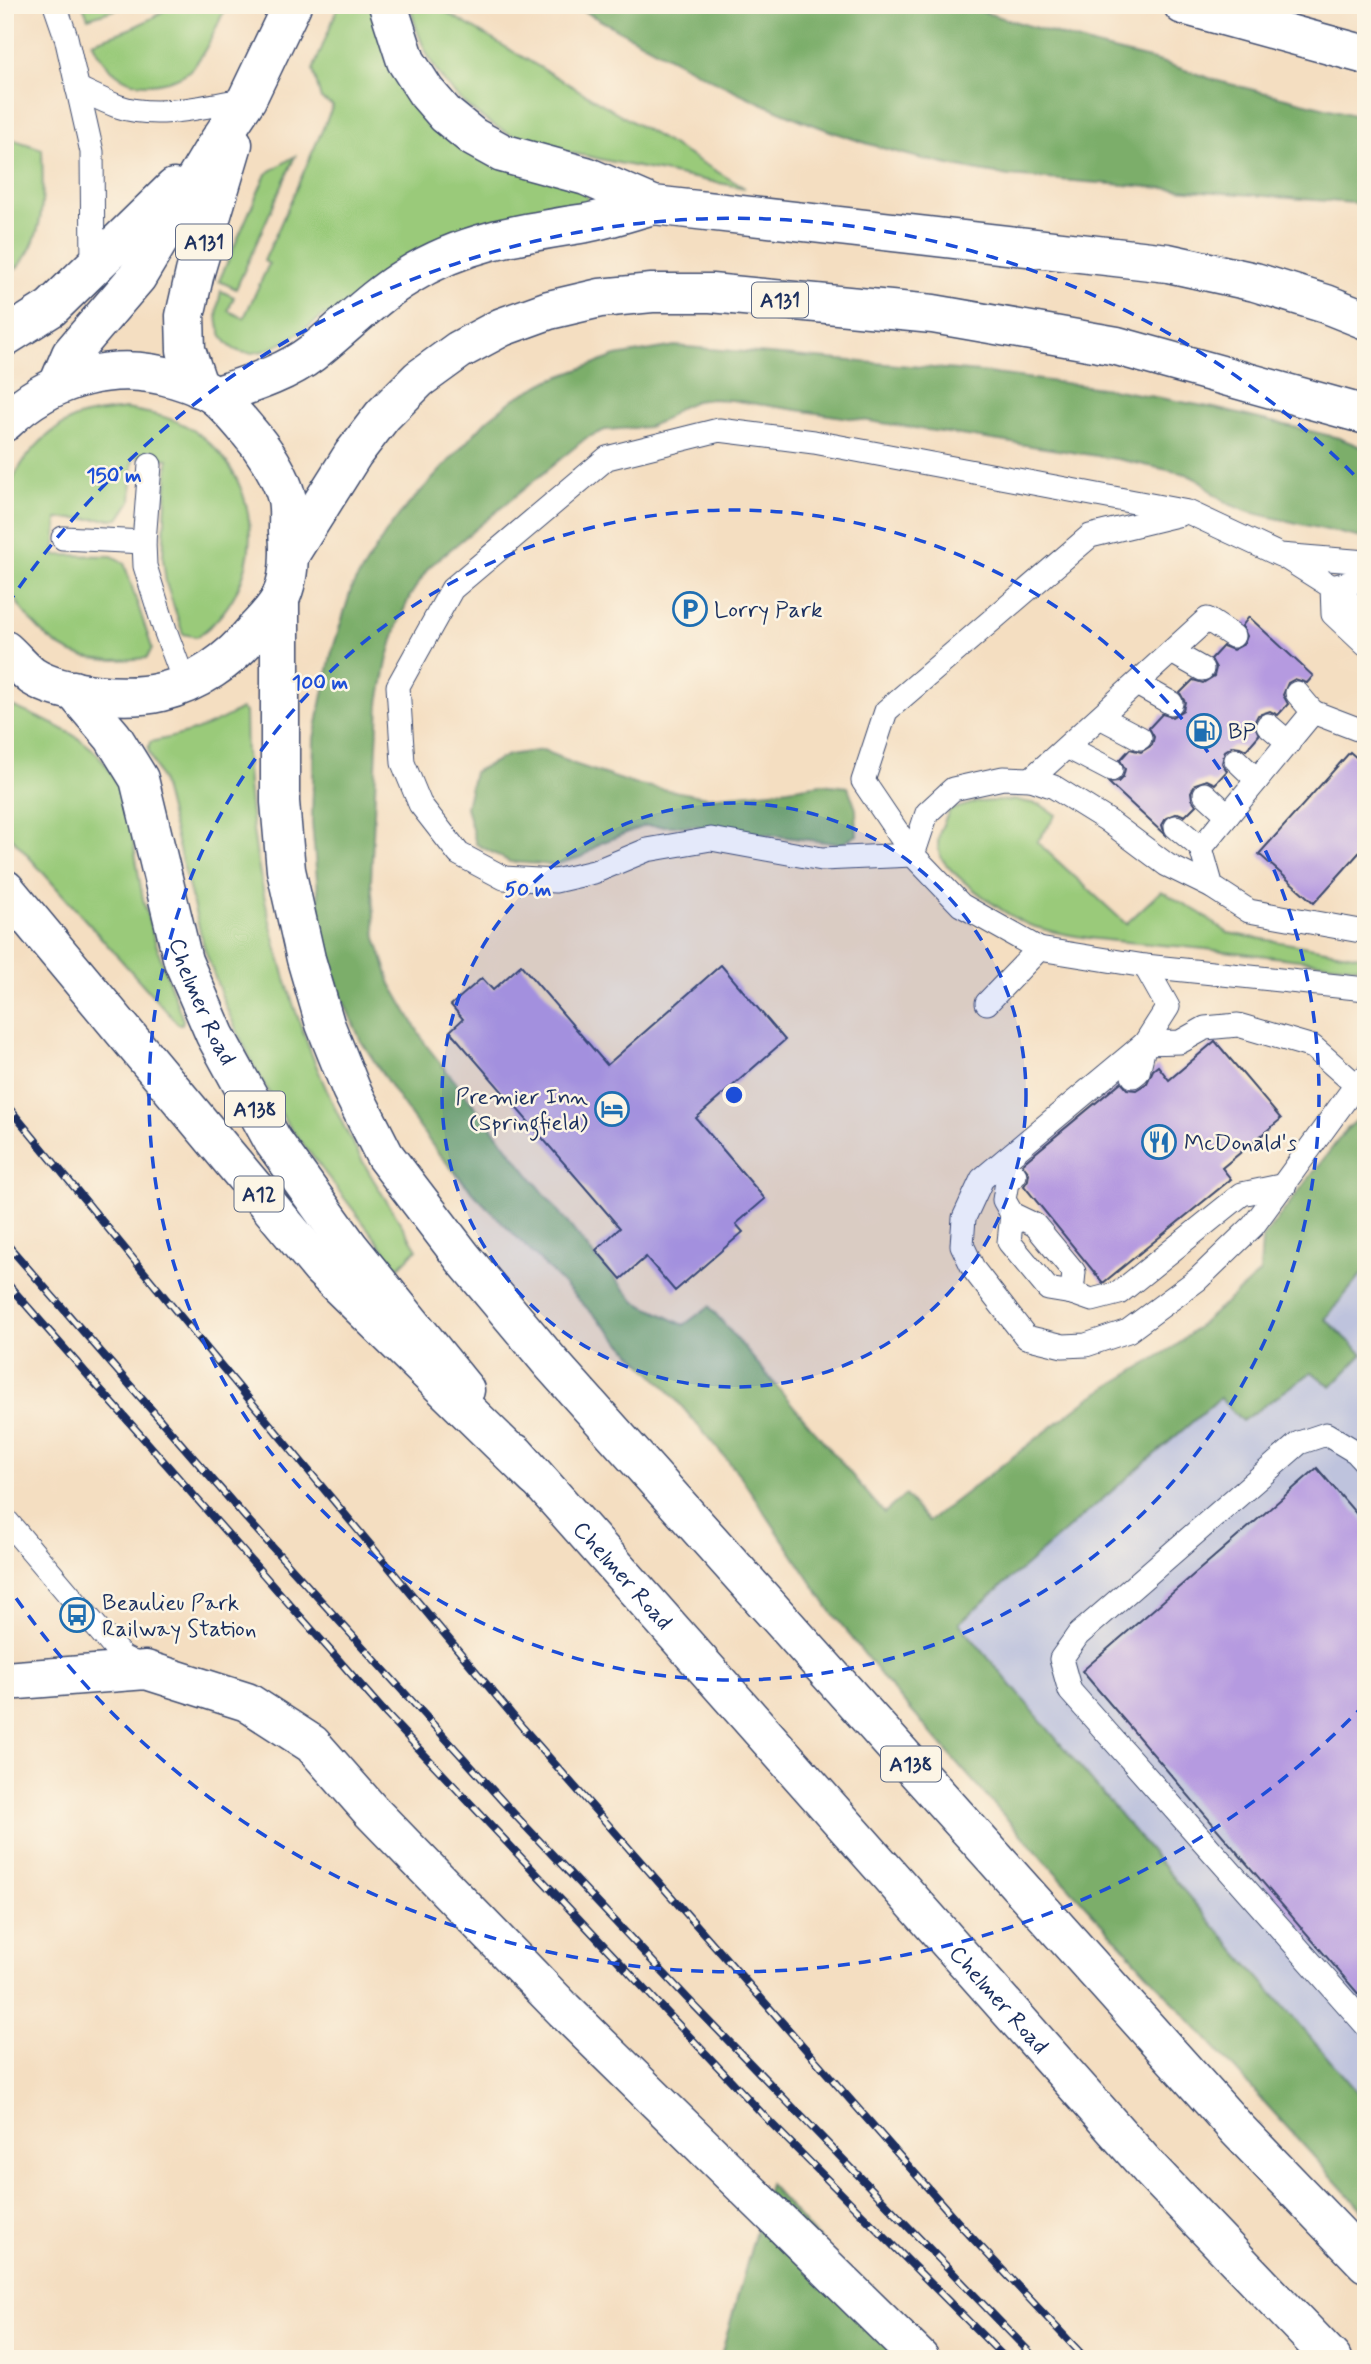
<svg xmlns="http://www.w3.org/2000/svg" width="1371" height="2364" viewBox="0 0 1371 2364" font-family="Mynerve,sans-serif">
<rect width="100%" height="100%" fill="#fcf5e5"/>
<filter id="ink" filterUnits="userSpaceOnUse"><feTurbulence type="fractalNoise" baseFrequency=".0143" numOctaves="2"/><feDisplacementMap in="SourceGraphic" scale="14" xChannelSelector="R" yChannelSelector="G"/><feConvolveMatrix kernelMatrix="1 2 1 2 8 2 1 2 1" color-interpolation-filters="sRGB"/></filter>
<filter id="wash" filterUnits="userSpaceOnUse"><feTurbulence type="fractalNoise" baseFrequency=".00686" numOctaves="4" result="noise"/><feDisplacementMap in="SourceGraphic" scale="28" xChannelSelector="R" yChannelSelector="G"/><feGaussianBlur stdDeviation="1.57" result="paint"/><feColorMatrix in="noise" values="0 0 0 0 0 0 0 0 0 0 0 0 0 0 0 0 0 1.4 0 .05"/><feComposite in="paint" operator="in"/></filter>
<g filter="url(#wash)">
<rect width="100%" height="100%" fill="#f4dec1"/>
<polygon fill="#bec3dd" points="1366,1269 1366,2102 1185,1892 959,1623 1221,1398 1325,1319"/>
<g fill="#9aca7a" stroke="#5a7c6c" stroke-width="2">
<polygon points="83,5 130,5 88,18"/>
<path d="M 171,5 L 227,5 C 217,24 205,57 189,71 C 180,78 170,81 159,83 C 127,89 105,70 92,42 C 120,33 148,24 171,5 Z"/>
<path d="M 339,5 L 375,5 L 401,77 L 580,187 L 588,198 L 585,204 L 329,318 L 324,315 C 302,332 247,375 224,339 C 214,323 217,308 221,291 L 234,297 L 228,311 L 244,318 L 269,264 L 264,261 L 333,106 L 321,99 L 313,70 Z"/>
<path d="M 410,5 L 434,5 L 745,188 C 698,179 651,170 604,160 C 580,154 554,151 531,143 C 466,119 425,73 410,5 Z"/>
<path d="M 5,137 L 42,149 C 43,196 48,247 5,278 Z"/>
<polygon points="295,156 236,289 219,281 266,174"/>
<path d="M 125,409 C 151,413 179,418 200,435 C 268,487 266,588 197,637 L 183,634 L 166,583 L 163,558 L 168,459 L 133,457 L 131,501 L 119,519 L 57,519 L 55,555 L 112,556 L 124,563 L 152,648 L 147,658 C 125,660 100,662 78,655 C 48,646 12,605 5,574 C 3,561 5,544 5,531 C 5,519 3,505 7,494 C 18,461 42,435 73,419 C 88,412 108,412 125,409 Z"/>
<path d="M 5,703 C 34,716 67,727 91,748 C 134,786 132,852 144,903 C 154,943 169,981 183,1020 L 182,1024 L 178,1024 L 5,830 Z"/>
<path d="M 241,709 L 245,712 C 245,846 277,985 334,1106 C 357,1156 387,1202 417,1249 L 398,1268 L 286,1122 L 253,1065 L 225,1005 L 204,947 L 161,779 L 148,750 L 150,742 C 185,735 210,727 241,709 Z"/>
<path d="M 1016,800 L 1041,805 L 1056,815 L 1037,842 L 1126,924 L 1161,891 L 1200,913 L 1228,933 L 1366,957 L 1366,968 C 1306,961 1246,953 1185,947 C 1134,942 1081,941 1032,926 C 1012,920 948,874 940,855 C 934,838 943,824 950,810 L 977,802 Z"/>
</g>
<g fill="#7bae6a" stroke="#4b6e64" stroke-width="2">
<path d="M 572,5 L 960,5 L 1096,46 L 1158,61 L 1218,81 L 1366,118 L 1366,204 L 1009,176 C 930,164 851,142 777,110 C 707,80 640,41 572,5 Z"/>
<polygon points="675,346 980,372 1117,390 1214,408 1339,438 1366,449 1366,539 1249,512 1231,505 1214,494 1202,482 1186,474 1117,459 731,400 711,399 695,401 679,408 666,419 648,427 605,430 586,438 429,567 410,596 398,623 388,657 379,702 371,881 376,938 391,984 426,1045 590,1251 636,1302 684,1325 709,1306 884,1513 905,1495 928,1522 1088,1399 1177,1345 1260,1273 1262,1239 1346,1130 1366,1112 1366,1269 1325,1319 1363,1354 1331,1387 1312,1372 1242,1421 1220,1398 959,1623 1185,1892 1366,2102 1366,2214 987,1797 887,1683 830,1610 739,1474 667,1389 477,1197 438,1153 401,1102 361,1041 341,996 322,937 312,823 314,738 331,655 352,587 387,531 400,514 487,420 515,398 550,380 616,356"/>
<polygon points="543,750 574,764 634,784 707,797 782,790 821,784 848,787 856,809 857,835 841,844 696,826 644,826 601,843 582,857 554,865 510,862 476,844 466,807 474,772 508,755"/>
<polygon points="769,2184 927,2359 720,2359"/>
</g>
<g id="blocks">
<g fill="#b59ae0">
<polygon points="1249,617 1313,676 1307,683 1295,679 1288,683 1283,695 1288,704 1278,715 1270,711 1258,715 1254,723 1259,735 1246,750 1240,747 1233,746 1225,751 1222,763 1227,771 1215,784 1207,780 1195,784 1191,792 1192,799 1196,805 1185,816 1178,813 1166,818 1162,825 1165,835 1109,783 1118,782 1123,777 1125,769 1120,760 1130,749 1141,752 1152,745 1154,737 1149,728 1162,714 1172,717 1183,710 1185,702 1180,693 1193,680 1203,683 1214,676 1216,668 1211,659 1223,646 1233,650 1244,644 1247,636 1242,626"/>
<polygon points="1350,752 1366,766 1366,845 1314,903 1259,854"/>
<polygon points="521,965 607,1065 721,965 785,1040 696,1118 765,1199 736,1224 743,1232 675,1291 646,1257 621,1279 596,1250 620,1228 450,1031 463,1019 451,1005 482,978 493,990"/>
<polygon points="1215,1041 1281,1119 1222,1168 1231,1179 1103,1283 1024,1186 1028,1180 1029,1173 1022,1164 1121,1082 1127,1089 1136,1090 1147,1083 1153,1070 1158,1066 1169,1080"/>
<polygon points="1317,1468 1366,1525 1366,2003 1082,1671"/>
</g>
</g>
</g>
<g filter="url(#ink)">
<use href="#blocks" fill-opacity="0" stroke="#3c496d" stroke-width="2"/>
<g fill="none" stroke-linecap="round" stroke-linejoin="round">
<g stroke="#3c496d" stroke-width="25">
<g id="lane">
<polyline points="55,5 66,37 92,152 93,267"/>
<path d="M 77,88 C 90,94 104,101 117,106 C 157,120 206,106 247,99"/>
<polyline points="150,465 144,542 145,566 165,630 185,684"/>
<polyline points="63,538 144,542"/>
<polyline points="1283,556 1332,587 1333,614 1366,645"/>
<polyline points="1332,587 1366,616"/>
<polyline points="1332,587 1361,580 1366,584"/>
<polyline points="1172,652 1202,669"/>
<polyline points="1137,684 1171,703"/>
<polyline points="1313,712 1360,730 1366,735"/>
<polyline points="1100,717 1140,738"/>
<polyline points="1268,725 1289,743"/>
<polyline points="1067,747 1111,770"/>
<polyline points="1236,760 1257,780"/>
<polyline points="1031,779 1207,619 1233,636"/>
<polyline points="1205,794 1228,815"/>
<polyline points="1176,827 1201,848"/>
<polyline points="913,855 822,859 711,839 647,850 594,872 555,881 504,878 459,854 420,804 403,763 398,686 452,589 607,458 719,430 814,442 1188,512 1280,555 1366,562"/>
<polyline points="913,855 863,781 886,711 1090,536 1181,514"/>
<polyline points="1212,887 1201,848 1313,712 1297,693"/>
<polyline points="1366,932 1249,911 1212,887 1167,865 1107,820 1054,787 1031,779 1003,778 953,789 927,813 913,855 961,905 1039,949 1145,966 1366,989"/>
<polyline points="1145,966 1168,1007 1145,1043 982,1179 964,1218 962,1245 974,1270 1026,1337 1063,1346 1086,1345 1128,1331 1197,1280 1253,1226 1356,1085 1366,1076"/>
<polyline points="987,1003 1039,949"/>
<polyline points="1133,1076 1138,1072 1145,1043 1180,1042 1205,1028 1238,1025 1313,1047 1356,1085"/>
<polyline points="1015,1175 1007,1182 1004,1200 1012,1214 1035,1225 1074,1272 1072,1293"/>
<polyline points="1012,1214 1009,1242 1048,1289 1072,1293 1092,1300 1119,1293 1242,1194 1285,1185"/>
<polyline points="1366,1463 1356,1452 1326,1434 1299,1443 1078,1635 1061,1659 1070,1691 1366,2025"/>
<polyline points="5,1519 122,1657 144,1668"/>
</g>
</g>
<g stroke="#3c496d" stroke-width="41">
<polyline id="street" points="5,1681 146,1670 247,1702 312,1744 371,1811 564,2010 920,2359"/>
</g>
<g stroke="#3c496d" stroke-width="41">
<g id="primary">
<polyline points="280,599 280,802 286,870 306,959 325,1024 351,1089 385,1156 463,1258 551,1363 1238,2130 1366,2263"/>
<path id="s1" d="M 73,690 L 113,737 L 139,779 L 183,961 L 215,1035 L 273,1141 L 350,1248 L 465,1390"/>
<path id="s2" d="M 515,1453 L 1149,2168 L 1332,2359"/>
</g>
</g>
<g stroke="#3c496d" stroke-width="41">
<g id="highway">
<polyline points="388,5 406,61 426,92 446,115 473,137 502,153 586,176 653,205 1168,263 1255,282 1326,304 1366,320"/>
<polyline points="1183,5 1366,55"/>
<polyline points="5,337 51,308 174,188"/>
<polyline points="58,385 71,354 137,277 213,150 247,99 292,5"/>
<polyline points="199,388 186,350 185,316 195,272 233,144"/>
<path d="M 215,396 C 247,385 285,374 312,353 C 344,328 373,297 408,276 C 464,241 522,233 586,223 C 608,219 631,211 653,205"/>
<path d="M 5,422 C 51,377 115,360 176,379 C 189,383 204,388 215,396 C 227,406 238,419 248,431 C 264,449 281,475 287,499 C 289,509 288,521 288,531 C 290,553 290,579 280,599 C 274,611 262,622 253,632 C 231,660 196,684 161,692 C 128,700 61,695 32,676 C 23,669 14,658 5,650"/>
<polyline points="290,554 353,454 383,415 419,379 459,350 502,327 549,310 600,298 652,293 711,293 933,314 1117,346 1366,415"/>
<polyline points="5,889 321,1268 536,1478"/>
</g>
</g>
<use href="#lane" stroke="#fff" stroke-width="23"/>
<use href="#street" stroke="#fff" stroke-width="38"/>
<use href="#primary" stroke="#fff" stroke-width="38"/>
<use href="#highway" stroke="#fff" stroke-width="38"/>
<g stroke="#1b2f5e" stroke-width="8">
<g id="rail">
<polyline points="5,1103 208,1350 523,1728 964,2229 1086,2359"/>
<polyline points="5,1242 246,1518 516,1816 688,1999 1036,2359"/>
<polyline points="5,1281 387,1715 770,2122 1006,2359"/>
</g>
</g>
<use href="#rail" stroke="#fcf5e5" stroke-width="5" stroke-dasharray="16" stroke-linecap="butt"/>
</g>
</g>
<circle cx="734" cy="1095" r="292" fill="#1d4ed8" fill-opacity=".12"/>
<g fill="none" stroke="#1d4ed8" stroke-width="3.5" stroke-dasharray="12 9">
<circle cx="734" cy="1095" r="292"/>
<circle cx="734" cy="1095" r="585"/>
<path d="M1365 1704A877 877 0 0 1 7 1585M7 605A877 877 0 0 1 1365 486"/>
</g>
<defs>
<g id="parking-ring" transform="scale(1.75)"><circle r="9.5" fill="#fcf5e5" stroke="#1f6fb2" stroke-width="1.5"/><path d="M-3.5-5.5H1a3.5 3.5 0 0 1 0 7H-1V5.5H-3.5ZM-1-3.4V-.6H.8a1.4 1.4 0 0 0 0-2.8Z" fill="#1f6fb2"/></g>
<g id="fuel-ring" transform="scale(1.75)"><circle r="9.5" fill="#fcf5e5" stroke="#1f6fb2" stroke-width="1.5"/><path d="M-5.5-6h7V0h2V4h1.3V-2.5L3-4.5l.8-.8L6-3V5H2.5V1h-1V6h-7ZM-4.2-4.7v3.2H.2V-4.7Z" fill="#1f6fb2"/></g>
<g id="hotel-ring" transform="scale(1.75)"><circle r="9.5" fill="#fcf5e5" stroke="#1f6fb2" stroke-width="1.5"/><path d="M-6-4.5h1.5V1H6V5H4.5V3h-9V5H-6ZM-4 0a1.8 1.8 0 1 1 3.6 0ZM.5 0V-2.5h3Q6-2.5 6 0Z" fill="#1f6fb2"/></g>
<g id="restaurant-ring" transform="scale(1.75)"><circle r="9.5" fill="#fcf5e5" stroke="#1f6fb2" stroke-width="1.5"/><path d="M-5-6h1v4h1v-4h1v4h1v-4h1v5L-1.5 .5V6h-2V.5L-5-1ZM5-6V6H3V1.5H1.5Q1.5-4 5-6Z" fill="#1f6fb2"/></g>
<g id="bus-ring" transform="scale(1.75)"><circle r="9.5" fill="#fcf5e5" stroke="#1f6fb2" stroke-width="1.5"/><path d="M-5-6H5V4H4V6H2V4H-2V6H-4V4H-5ZM-3.5-4V0h7V-4ZM-3.5 1.2v1.5H-2V1.2ZM2 1.2v1.5H3.5V1.2Z" fill="#1f6fb2"/></g>
</defs>
<g fill-rule="evenodd">
<use href="#parking-ring" x="690" y="609"/>
<use href="#fuel-ring" x="1204" y="731"/>
<use href="#hotel-ring" x="612" y="1109"/>
<use href="#restaurant-ring" x="1159" y="1142"/>
<use href="#bus-ring" x="77" y="1615"/>
</g>
<g text-anchor="middle" stroke-width="5" stroke-linejoin="round" paint-order="stroke">
<g fill="#fcf5e5" stroke="#5e6a86" stroke-width="2">
<rect x="176" y="224.5" width="56" height="35" rx="5"/>
<rect x="752" y="282.5" width="56" height="35" rx="5"/>
<rect x="225" y="1091.5" width="60" height="35" rx="5"/>
<rect x="234.5" y="1176.5" width="49" height="35" rx="5"/>
<rect x="881" y="1746.5" width="60" height="35" rx="5"/>
</g>
<g font-size="21" font-weight="bold" fill="#1b2f5e">
<text x="204" y="249">A131</text>
<text x="780" y="307">A131</text>
<text x="255" y="1116">A138</text>
<text x="259" y="1201">A12</text>
<text x="911" y="1771">A138</text>
</g>
<g font-size="23" fill="#1b2f5e" stroke="#fcf5e5" text-anchor="start">
<text x="714" y="617">Lorry Park</text>
<text x="1228" y="739">BP</text>
<text x="588" y="1104" text-anchor="end">Premier Inn<tspan x="588" dy="26">(Springfield)</tspan></text>
<text x="1184" y="1150">McDonald's</text>
<text x="102" y="1610">Beaulieu Park<tspan x="102" dy="26">Railway Station</tspan></text>
</g>
<g font-size="23" fill="#1b2f5e" stroke="#fcf5e5">
<text dy="8" stroke="none"><textPath href="#s1" startOffset="343">Chelmer Road</textPath></text>
<text dy="8" stroke="none"><textPath href="#s2" startOffset="163">Chelmer Road</textPath></text>
<text dy="8" stroke="none"><textPath href="#s2" startOffset="730">Chelmer Road</textPath></text>
</g>
</g>
<circle cx="734" cy="1095" r="10" fill="#1d4ed8" stroke="#fcf5e5" stroke-width="3.5"/>
<g font-size="21" text-anchor="middle" font-weight="bold" fill="#1d4ed8" stroke="#fcf5e5" stroke-width="5" stroke-linejoin="round" paint-order="stroke">
<text x="114" y="482">150 m</text>
<text x="320" y="689">100 m</text>
<text x="528" y="896">50 m</text>
</g>
<rect width="1371" height="2364" fill="none" stroke="#fcf5e5" stroke-width="28"/>
</svg>
